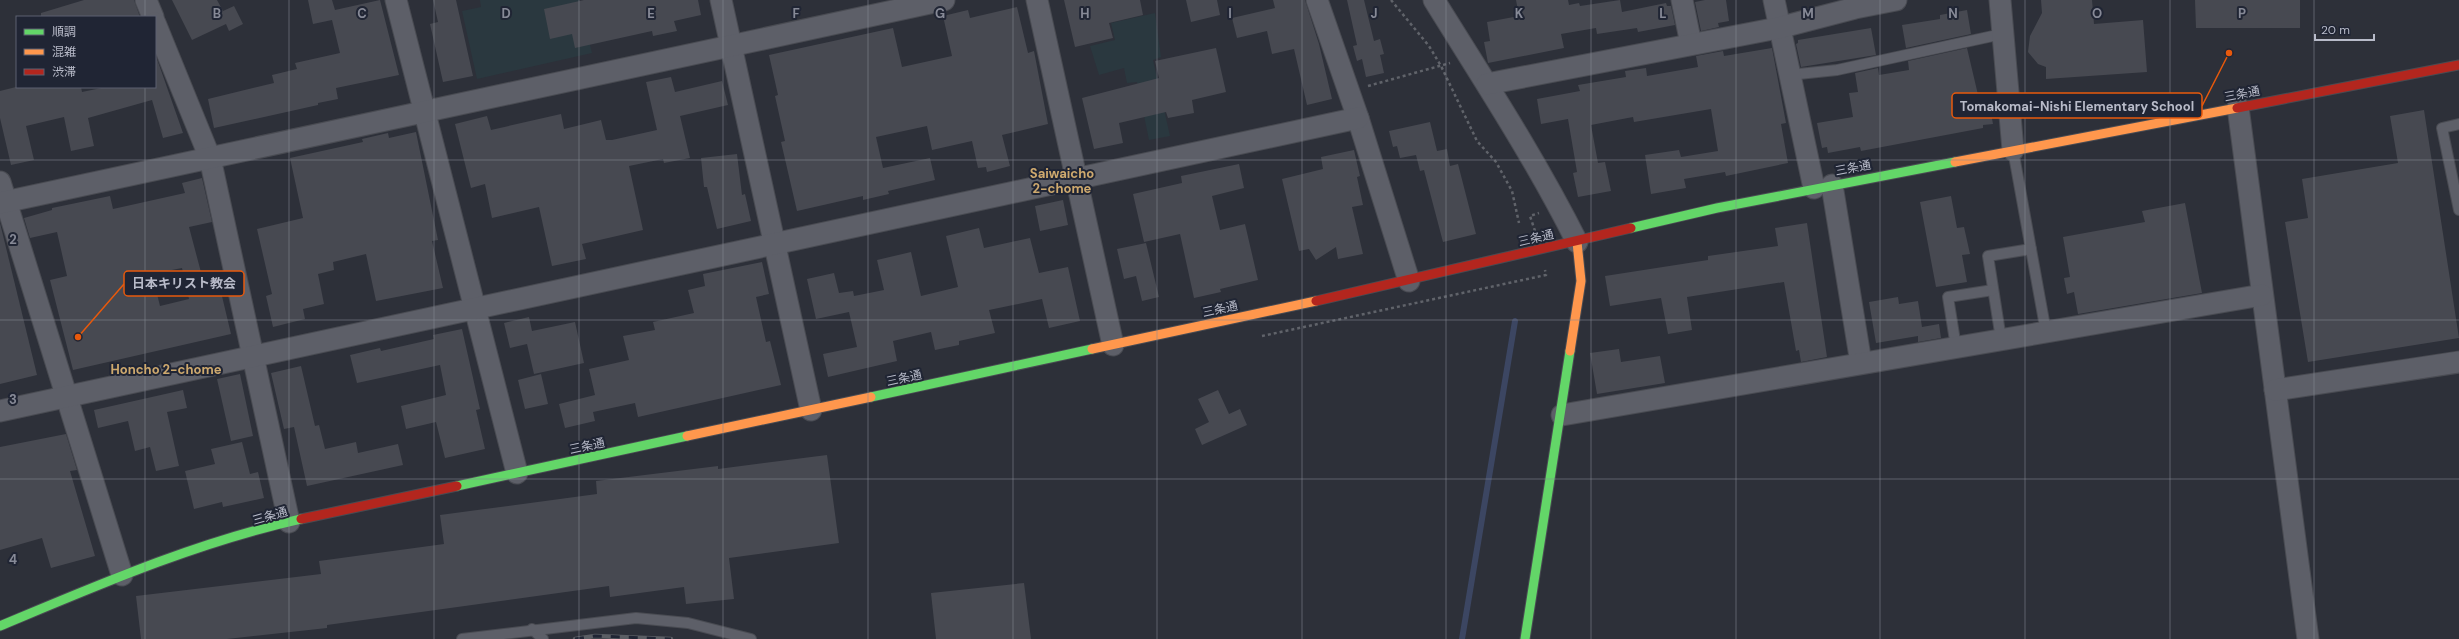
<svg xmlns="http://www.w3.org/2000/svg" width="2459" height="639" viewBox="0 0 2459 639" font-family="'DM Sans','Noto Sans JP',sans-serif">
<rect width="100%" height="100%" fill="#2d3039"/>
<g fill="#2a383f">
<polygon points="480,0 579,0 592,53 477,79 462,11 481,7"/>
<polygon points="1155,13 1161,57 1153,60 1170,136 1149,140 1137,82 1127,83 1124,68 1099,75 1090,46 1115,40 1111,23"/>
</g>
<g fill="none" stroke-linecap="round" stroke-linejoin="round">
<polyline stroke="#3c4662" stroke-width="6" points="1462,639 1515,321"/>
</g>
<g fill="#474951" fill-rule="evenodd">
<polygon points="84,0 134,0 140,17 41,17 41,13"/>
<polygon points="172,0 217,0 223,11 234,6 243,24 229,31 226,24 192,40"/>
<polygon points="308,0 332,0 335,10 380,0 399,75 336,88 338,99 318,103 318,105 214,128 208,99 274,83 272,75 297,69 295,63 340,53 332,20 313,24"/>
<polygon points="433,0 456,0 473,76 443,82 430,24 438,22"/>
<polygon points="584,0 698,0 701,15 674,21 677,31 653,36 652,31 575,48 572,34 550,39 544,9"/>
<polygon points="1064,0 1140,0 1143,15 1109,23 1113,38 1075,47"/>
<polygon points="1186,0 1217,0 1220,15 1191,22"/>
<polygon points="1273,0 1305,0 1319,44 1332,99 1307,105 1294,49 1272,54 1267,31 1237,38 1232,18 1275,8"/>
<polygon points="1347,0 1364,0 1374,41 1380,39 1384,54 1380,55 1384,73 1366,77 1362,59 1357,61 1353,46 1357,45"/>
<polygon points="1516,0 1568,0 1569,5 1579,3 1580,6 1620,0 1622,12 1666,3 1667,6 1671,6 1675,25 1638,32 1637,28 1597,34 1596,28 1561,34 1564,48 1488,63 1484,42 1490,41 1487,22 1519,16"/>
<polygon points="1705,0 1726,0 1729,21 1718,23 1719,27 1701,31 1695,2"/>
<polygon points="2041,0 2092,0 2094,24 2143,20 2147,72 2046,79 2046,67 2038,64 2028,52 2030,36 2042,13"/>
<polygon points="2195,0 2300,0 2300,28 2196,28"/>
<polygon points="1017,7 1028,53 1034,51 1048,124 1002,135 1010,166 987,172 986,167 978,168 972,141 932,150 927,126 876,137 883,168 930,158 935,180 888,191 889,194 863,200 863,196 797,211 781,142 785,141 775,96 778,95 769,55 893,28 902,67 952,56 943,16 968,10 970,18"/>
<polygon points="1967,10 1971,34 1906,48 1902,25 1940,19 1940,15"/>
<polygon points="1871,28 1876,55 1801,67 1796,44 1798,43 1798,40"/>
<polygon points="1216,48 1226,92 1192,100 1194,113 1168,118 1166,112 1119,123 1123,143 1094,149 1082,98 1159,78 1155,61"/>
<polygon points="1772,48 1786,123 1781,124 1788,163 1726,176 1725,172 1684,179 1686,188 1651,194 1645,155 1679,150 1681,157 1718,151 1711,109 1634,122 1633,117 1591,125 1598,163 1605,162 1611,191 1578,197 1573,173 1577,172 1568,119 1541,124 1537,99 1580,91 1578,85 1626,77 1625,71 1646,68 1647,76 1698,67 1696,56 1723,51 1724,56"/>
<polygon points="1967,48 1979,99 1988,97 1993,124 1983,125 1983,128 1861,151 1860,147 1828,153 1827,147 1822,148 1817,123 1853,117 1849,93 1858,92 1855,73 1878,68 1879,75 1909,70 1908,61"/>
<polygon points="156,56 183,133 163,138 152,100 88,118 94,146 71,151 64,117 26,126 34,160 11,165 0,118 0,91 16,87 81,87 82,92 106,87 155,87"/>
<polygon points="671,77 675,92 722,81 728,105 680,116 690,158 664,163 663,159 629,166 643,230 582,244 586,259 552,266 539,207 492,218 485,184 471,188 455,124 487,116 491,130 561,114 564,129 601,120 606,140 612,140 657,130 646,82"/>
<polygon points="2424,110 2459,338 2308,362 2285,222 2308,218 2302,179 2398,163 2390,116"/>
<polygon points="1430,122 1437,151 1447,149 1450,166 1458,164 1476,234 1443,242 1424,170 1420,171 1416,155 1400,158 1397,146 1393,147 1389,131"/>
<polygon points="416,132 438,240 432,241 443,288 376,301 366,254 333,262 334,270 318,274 324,304 303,309 305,319 273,327 266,296 272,294 257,229 303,218 290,158 363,142 362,139 388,133 389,138"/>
<polygon points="1354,150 1360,176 1357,177 1363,205 1352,207 1363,254 1338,259 1336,247 1316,260 1309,249 1299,251 1282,179 1323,169 1321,157"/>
<polygon points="737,154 742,195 745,194 751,221 717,229 707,187 704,187 701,158"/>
<polygon points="1239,164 1244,188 1212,196 1220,230 1245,224 1258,280 1220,289 1221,292 1194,298 1180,234 1144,242 1133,194 1182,183 1181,176"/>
<path d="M 202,178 L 212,222 L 189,227 L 207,295 L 221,292 L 231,334 L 73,370 L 50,280 L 67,276 L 57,232 L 30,238 L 24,218 L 52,210 L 52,208 L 110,196 L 113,209 L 185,193 L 182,183 ZM 182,268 L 189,299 L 160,306 L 152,274 Z"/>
<polygon points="1951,196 1957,228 1964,227 1970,254 1962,255 1967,282 1936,287 1920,202"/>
<polygon points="1063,200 1068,225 1040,231 1035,206"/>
<polygon points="2185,203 2202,293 2078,314 2074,292 2067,294 2064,278 2070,277 2063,237 2145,222 2142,211"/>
<polygon points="0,223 37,375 0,384"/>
<polygon points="1807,223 1827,357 1801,362 1799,350 1796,351 1784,282 1687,297 1692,330 1668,334 1661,298 1610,306 1605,276 1708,260 1708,256 1778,246 1775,228"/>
<polygon points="979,228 984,248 1030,238 1039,273 1068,267 1080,321 1049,328 1042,299 989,310 995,333 959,341 959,345 935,350 931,332 893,341 897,361 828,377 823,354 857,347 849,312 816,319 807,279 834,273 839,293 853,291 854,296 884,290 877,260 911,252 921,296 958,287 946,236"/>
<polygon points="1146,243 1159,297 1142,301 1136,276 1124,279 1117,249"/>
<polygon points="762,262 769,294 756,297 766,342 770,341 781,385 638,417 635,403 593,412 595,421 565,428 559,404 595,395 589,369 629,360 623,336 655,330 653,322 694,313 688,290 705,286 703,274"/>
<polygon points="1898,297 1899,304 1918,301 1922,327 1939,324 1941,338 1918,342 1918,336 1876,343 1869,302"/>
<polygon points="529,317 532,331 575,322 584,363 534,374 527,344 510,348 504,323"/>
<polygon points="462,329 480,409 476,410 485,449 445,458 436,422 406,429 401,406 446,395 440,365 357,383 350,355 380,348 381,351 434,339 433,335"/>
<polygon points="1619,349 1621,362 1660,356 1665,383 1597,394 1590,353"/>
<polygon points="301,366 315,426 319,425 325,449 356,442 358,453 398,444 403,465 307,486 294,427 284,429 271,373"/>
<polygon points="240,374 253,436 231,441 217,379"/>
<polygon points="541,374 548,404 525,409 518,380"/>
<polygon points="183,390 187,408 167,412 179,466 156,471 150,447 135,451 128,421 98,428 94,410"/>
<polygon points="1218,390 1229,414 1240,409 1247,425 1202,445 1195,429 1209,422 1198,399"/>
<polygon points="66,434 77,470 70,471 95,556 51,568 42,538 0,550 0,447"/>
<polygon points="242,442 250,474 258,472 264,498 223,507 222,502 194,509 185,471 215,464 211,449"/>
<polygon points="827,455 839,543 729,558 734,599 686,604 684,587 610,597 609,586 327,625 327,628 227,639 141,639 136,596 321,574 319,561 444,544 440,515 597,494 596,481 718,466 718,469"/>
<polygon points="1024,583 1031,639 936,639 931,593"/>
</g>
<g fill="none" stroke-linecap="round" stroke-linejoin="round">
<g stroke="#494b52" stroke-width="12">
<g id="lane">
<polyline points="1789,75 1837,70 2002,34"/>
<polyline points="2459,124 2442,128 2459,210"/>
<polyline points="2013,150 2046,332"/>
<polyline points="2001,339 1988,256 2031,249"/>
<polyline points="1956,347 1948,297 1993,290"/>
<polyline points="532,629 543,639"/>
<polyline points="462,639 636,618 688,623 751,639"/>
</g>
</g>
<g stroke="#494b52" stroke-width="23">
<g id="street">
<polyline points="146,0 153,17"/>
<polyline points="396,0 517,473"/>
<polyline points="721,0 811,410"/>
<polyline points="1037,0 1113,345"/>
<polyline points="1317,0 1358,118 1409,281"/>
<path d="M 1434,0 C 1483,79 1535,158 1577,242"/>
<polyline points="1682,0 1691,44"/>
<polyline points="1774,0 1814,188"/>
<polyline points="2000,0 2013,150"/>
<polyline points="155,23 210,158 289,522"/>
<polyline points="1487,84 1778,28 1855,8 1896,0"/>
<polyline points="2238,107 2308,639"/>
<polyline points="0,182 122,575"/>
<polyline points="1832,185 1861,363"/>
<polyline points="0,203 944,0"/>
<polyline points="2275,390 2459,362"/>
<polyline points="0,411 1358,118"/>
<polyline points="1562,415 2262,295"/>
</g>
</g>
<g stroke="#494b52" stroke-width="11">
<g id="fast">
<polyline points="1631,228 1717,208 1955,162"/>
<polyline points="871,397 1092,349"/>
<polyline points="457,486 687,436"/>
<path d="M 0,626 C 98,585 197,542 301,519"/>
<polyline points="1525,639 1570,351"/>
</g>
</g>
<g stroke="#494b52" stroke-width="11">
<g id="slow">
<polyline points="1955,162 2237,108"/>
<polyline points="1092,349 1316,301"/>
<polyline points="1570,351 1581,281 1577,242"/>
<polyline points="687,436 871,397"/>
</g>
</g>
<g stroke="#494b52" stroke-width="11">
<g id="jam">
<polyline points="2237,108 2459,65"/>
<polyline points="1316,301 1631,228"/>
<polyline points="301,519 457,486"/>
</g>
</g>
<g stroke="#60636a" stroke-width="2.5" stroke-dasharray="3 3" stroke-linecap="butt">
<polyline points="1391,0 1429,46 1441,66 1477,141 1496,162 1512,191 1519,223"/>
<polyline points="1368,86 1450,63"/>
<polyline points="1535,231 1530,216 1539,213"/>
<polyline points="1262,336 1546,275 1545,270"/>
</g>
<use href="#lane" stroke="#5d5f68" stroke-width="10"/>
<use href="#street" stroke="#5d5f68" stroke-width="21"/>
<use href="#fast" stroke="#63d668" stroke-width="9"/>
<use href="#slow" stroke="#ff974d" stroke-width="9"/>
<use href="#jam" stroke="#b3261e" stroke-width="9"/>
<g stroke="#5b5e64" stroke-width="4.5">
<polyline id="rail" points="575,639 595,636 671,639"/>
</g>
<use href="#rail" stroke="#202534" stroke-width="3" stroke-dasharray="9" stroke-linecap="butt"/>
</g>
<path fill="none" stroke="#878a97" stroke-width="1" stroke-opacity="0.55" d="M 145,0 L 145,17M 289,0 L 289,639M 434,0 L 434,639M 579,0 L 579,639M 723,0 L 723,639M 868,0 L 868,639M 1013,0 L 1013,639M 1157,0 L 1157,639M 1302,0 L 1302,639M 1446,0 L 1446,639M 1591,0 L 1591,639M 1736,0 L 1736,639M 1880,0 L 1880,639M 2025,0 L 2025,639M 2170,0 L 2170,639M 2314,0 L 2314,639M 145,87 L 145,639M 0,160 L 2459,160M 0,320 L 2459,320M 0,479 L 2459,479"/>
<g text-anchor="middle" stroke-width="4" stroke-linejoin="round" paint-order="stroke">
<g font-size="12" fill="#b8bbc9" stroke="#202534">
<text transform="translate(2242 94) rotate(-11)" y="4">三条通</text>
<text transform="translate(1853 168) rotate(-11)" y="4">三条通</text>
<text transform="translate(1536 238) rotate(-13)" y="4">三条通</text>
<text transform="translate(1220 309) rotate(-12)" y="4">三条通</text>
<text transform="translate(904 378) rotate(-12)" y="4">三条通</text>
<text transform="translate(587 446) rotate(-12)" y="4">三条通</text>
<text transform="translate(270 516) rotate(-16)" y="4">三条通</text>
</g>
<g font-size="13" font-weight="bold" fill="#cea96e" stroke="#202534">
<text x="1062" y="178">Saiwaicho<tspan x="1062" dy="15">2-chome</tspan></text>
<text x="166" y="374">Honcho 2-chome</text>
</g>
</g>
<g font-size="13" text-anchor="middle" font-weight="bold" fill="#878a97" stroke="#202534" stroke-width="4" stroke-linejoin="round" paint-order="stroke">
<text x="217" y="18">B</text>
<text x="362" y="18">C</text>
<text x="506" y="18">D</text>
<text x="651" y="18">E</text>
<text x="796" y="18">F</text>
<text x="940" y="18">G</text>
<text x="1085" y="18">H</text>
<text x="1230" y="18">I</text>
<text x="1374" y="18">J</text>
<text x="1519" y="18">K</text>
<text x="1663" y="18">L</text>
<text x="1808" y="18">M</text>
<text x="1953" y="18">N</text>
<text x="2097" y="18">O</text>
<text x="2242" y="18">P</text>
<text x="13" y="244">2</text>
<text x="13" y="404">3</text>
<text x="13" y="564">4</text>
</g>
<path fill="none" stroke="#e8590c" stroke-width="1.5" d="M2229 53L2202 106M78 337L124 284"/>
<g fill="#e8590c" stroke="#202534" stroke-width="1.5">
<circle cx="2229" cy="53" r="4"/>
<circle cx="78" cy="337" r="4"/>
</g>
<g fill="#202534" stroke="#e8590c" stroke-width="1.5">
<rect x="1952" y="93" width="250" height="25" rx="4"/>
<rect x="124" y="271" width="120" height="25" rx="4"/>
</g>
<g font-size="13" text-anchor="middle" font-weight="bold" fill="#b8bbc9">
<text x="2077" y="111">Tomakomai-Nishi Elementary School</text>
<text x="184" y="288">日本キリスト教会</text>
</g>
<rect x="16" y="16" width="140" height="72" fill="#202534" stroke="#5d6170"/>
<rect x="24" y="29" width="20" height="6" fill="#63d668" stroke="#5d6170"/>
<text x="52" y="36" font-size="12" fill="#b8bbc9">順調</text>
<rect x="24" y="49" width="20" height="6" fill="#ff974d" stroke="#5d6170"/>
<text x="52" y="56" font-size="12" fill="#b8bbc9">混雑</text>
<rect x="24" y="69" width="20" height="6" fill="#b3261e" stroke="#5d6170"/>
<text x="52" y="76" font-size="12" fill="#b8bbc9">渋滞</text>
<path d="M2315 34v6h59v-6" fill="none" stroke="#b8bbc9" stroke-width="2"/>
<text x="2321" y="34" font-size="12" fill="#b8bbc9" stroke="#202534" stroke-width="3" paint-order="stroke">20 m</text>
</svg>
